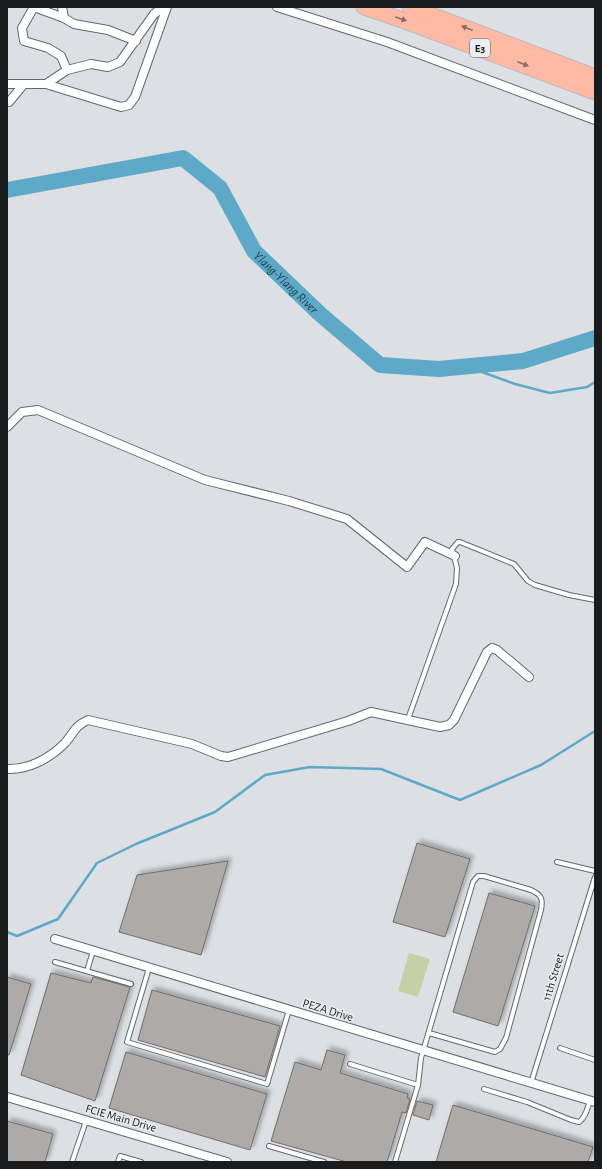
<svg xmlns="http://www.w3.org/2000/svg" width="602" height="1169" viewBox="0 0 602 1169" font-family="'Alegreya Sans',sans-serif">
<defs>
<filter id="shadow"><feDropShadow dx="3.5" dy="-3.5" stdDeviation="2" flood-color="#0004"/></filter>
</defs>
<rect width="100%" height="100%" fill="#dce0e4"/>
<polygon fill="#c5d0a6" points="409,953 430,959 418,997 398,991"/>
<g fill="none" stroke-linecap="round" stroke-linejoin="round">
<g stroke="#5da9c7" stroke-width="2.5">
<polyline points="465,366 515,384 550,393 587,387 595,382"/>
<polyline points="7,932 17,936 58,919 97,863 136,844 215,812 265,775 310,767 381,769 460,800 541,765 595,731"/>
</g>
<path stroke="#5da9c7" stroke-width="16" id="s1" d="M 7,190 L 183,158 L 220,188 L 254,251 L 320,314 L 380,365 L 439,369 L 523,361 L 595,338"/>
</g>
<g fill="#aeaaa7" stroke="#716e6a" filter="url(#shadow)">
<polygon points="417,843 470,859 445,937 393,922"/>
<polygon points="228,861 201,955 119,932 137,875"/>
<polygon points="489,893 535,906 498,1026 453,1012"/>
<polygon points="51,973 91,983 93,977 130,987 95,1101 21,1075"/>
<polygon points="7,977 31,984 9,1055 7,1055"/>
<polygon points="152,990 280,1026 265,1077 138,1040"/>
<polygon points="327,1050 345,1055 340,1073 408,1094 407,1098 410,1099 406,1113 402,1112 387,1162 347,1162 271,1141 295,1062 321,1070"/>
<polygon points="126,1052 267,1094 250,1150 109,1108"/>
<polygon points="417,1101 433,1105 429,1120 413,1115"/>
<polygon points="453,1105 593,1147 588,1162 436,1162"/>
<polygon points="7,1121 53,1134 45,1162 7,1162"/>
</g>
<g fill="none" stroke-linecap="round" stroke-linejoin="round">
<g stroke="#64686b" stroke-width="6">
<g id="lane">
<polyline points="408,719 456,584 457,568 452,549 458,542 460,542 514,564 528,581 535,585 569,595 595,600"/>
<polyline points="557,862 595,871"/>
<polyline points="55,962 131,984"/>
<polyline points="149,968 127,1042 267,1084 289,1010"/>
<polyline points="87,971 93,951"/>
<polyline points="560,1048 595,1060"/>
<polyline points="350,1064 418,1085"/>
<polyline points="531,1083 595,877"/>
<path d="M 484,1089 L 527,1102 L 571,1120 L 579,1122 C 586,1117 587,1109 590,1101"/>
<polyline points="269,1146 324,1162"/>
<polyline points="72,1162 86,1121"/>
<polyline points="118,1162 120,1156 141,1162"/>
<path d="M 395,1162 L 418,1085 L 421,1058 L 473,882 L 478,876 L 484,876 L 531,890 C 542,895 543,899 541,910 L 506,1038 L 500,1049 L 495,1052 L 429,1033"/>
</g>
</g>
<g stroke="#64686b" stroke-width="10">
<g id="street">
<polyline points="34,7 22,28 24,41 48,48 61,56 67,70"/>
<polyline points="34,7 64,18"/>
<polyline points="62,7 64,18 74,24 108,30 136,41"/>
<polyline points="277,7 387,42 595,120"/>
<polyline points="7,84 24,84"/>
<polyline points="46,84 121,107 129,105 135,97 167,7"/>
<polyline points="9,102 24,84 46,84 67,70 91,64 108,67 120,62 154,14 163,7"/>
<polyline points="7,427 22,412 38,410 205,480 289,501 347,519 407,567 425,542 455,556"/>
<path d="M 7,769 C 29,770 50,758 65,743 C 75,732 73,727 88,720 L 192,744 L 221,756 L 228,757 L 348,721 L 371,712 L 440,727 L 449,725 L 454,720 L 487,652 L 492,648 L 497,650 L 529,677"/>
<polyline points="55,939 595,1102"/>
<polyline points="7,1097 227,1162"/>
</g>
</g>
<g stroke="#babbbb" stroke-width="17">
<g id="highway">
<polyline points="364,7 405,21 595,92"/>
<polyline points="410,7 595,77"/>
</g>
</g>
<use href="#lane" stroke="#fff" stroke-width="4"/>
<use href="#street" stroke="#fff" stroke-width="8"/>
<use href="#highway" stroke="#ffbaa5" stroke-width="15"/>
</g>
<defs><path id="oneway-solid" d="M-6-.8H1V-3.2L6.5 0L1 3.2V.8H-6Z"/></defs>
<g fill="#8c6a61">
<use href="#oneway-solid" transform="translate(401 19) rotate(19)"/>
<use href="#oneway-solid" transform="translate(467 28) rotate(-159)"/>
<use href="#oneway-solid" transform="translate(523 64) rotate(21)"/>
</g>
<g text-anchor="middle" stroke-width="3" stroke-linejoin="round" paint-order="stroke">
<rect fill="#e9eef1" stroke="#585a5d" stroke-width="1" x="470" y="39" width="20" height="18" rx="3"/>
<g font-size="11" font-weight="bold" fill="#1a1b1d">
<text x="480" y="52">E3</text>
</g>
<g font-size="12" fill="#1a1b1d" stroke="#e9eef1">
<text transform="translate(553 977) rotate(-73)" y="4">11th Street</text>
<text transform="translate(328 1010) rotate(17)" y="4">PEZA Drive</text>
<text transform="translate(121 1118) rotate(16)" y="4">FCIE Main Drive</text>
</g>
<g font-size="13" font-style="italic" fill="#1b3e4c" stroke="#e9eef1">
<text dy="5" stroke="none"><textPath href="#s1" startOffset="343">Ylang-Ylang River</textPath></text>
</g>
</g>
<rect width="602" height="1169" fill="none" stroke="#1a1b1d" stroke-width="16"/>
</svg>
